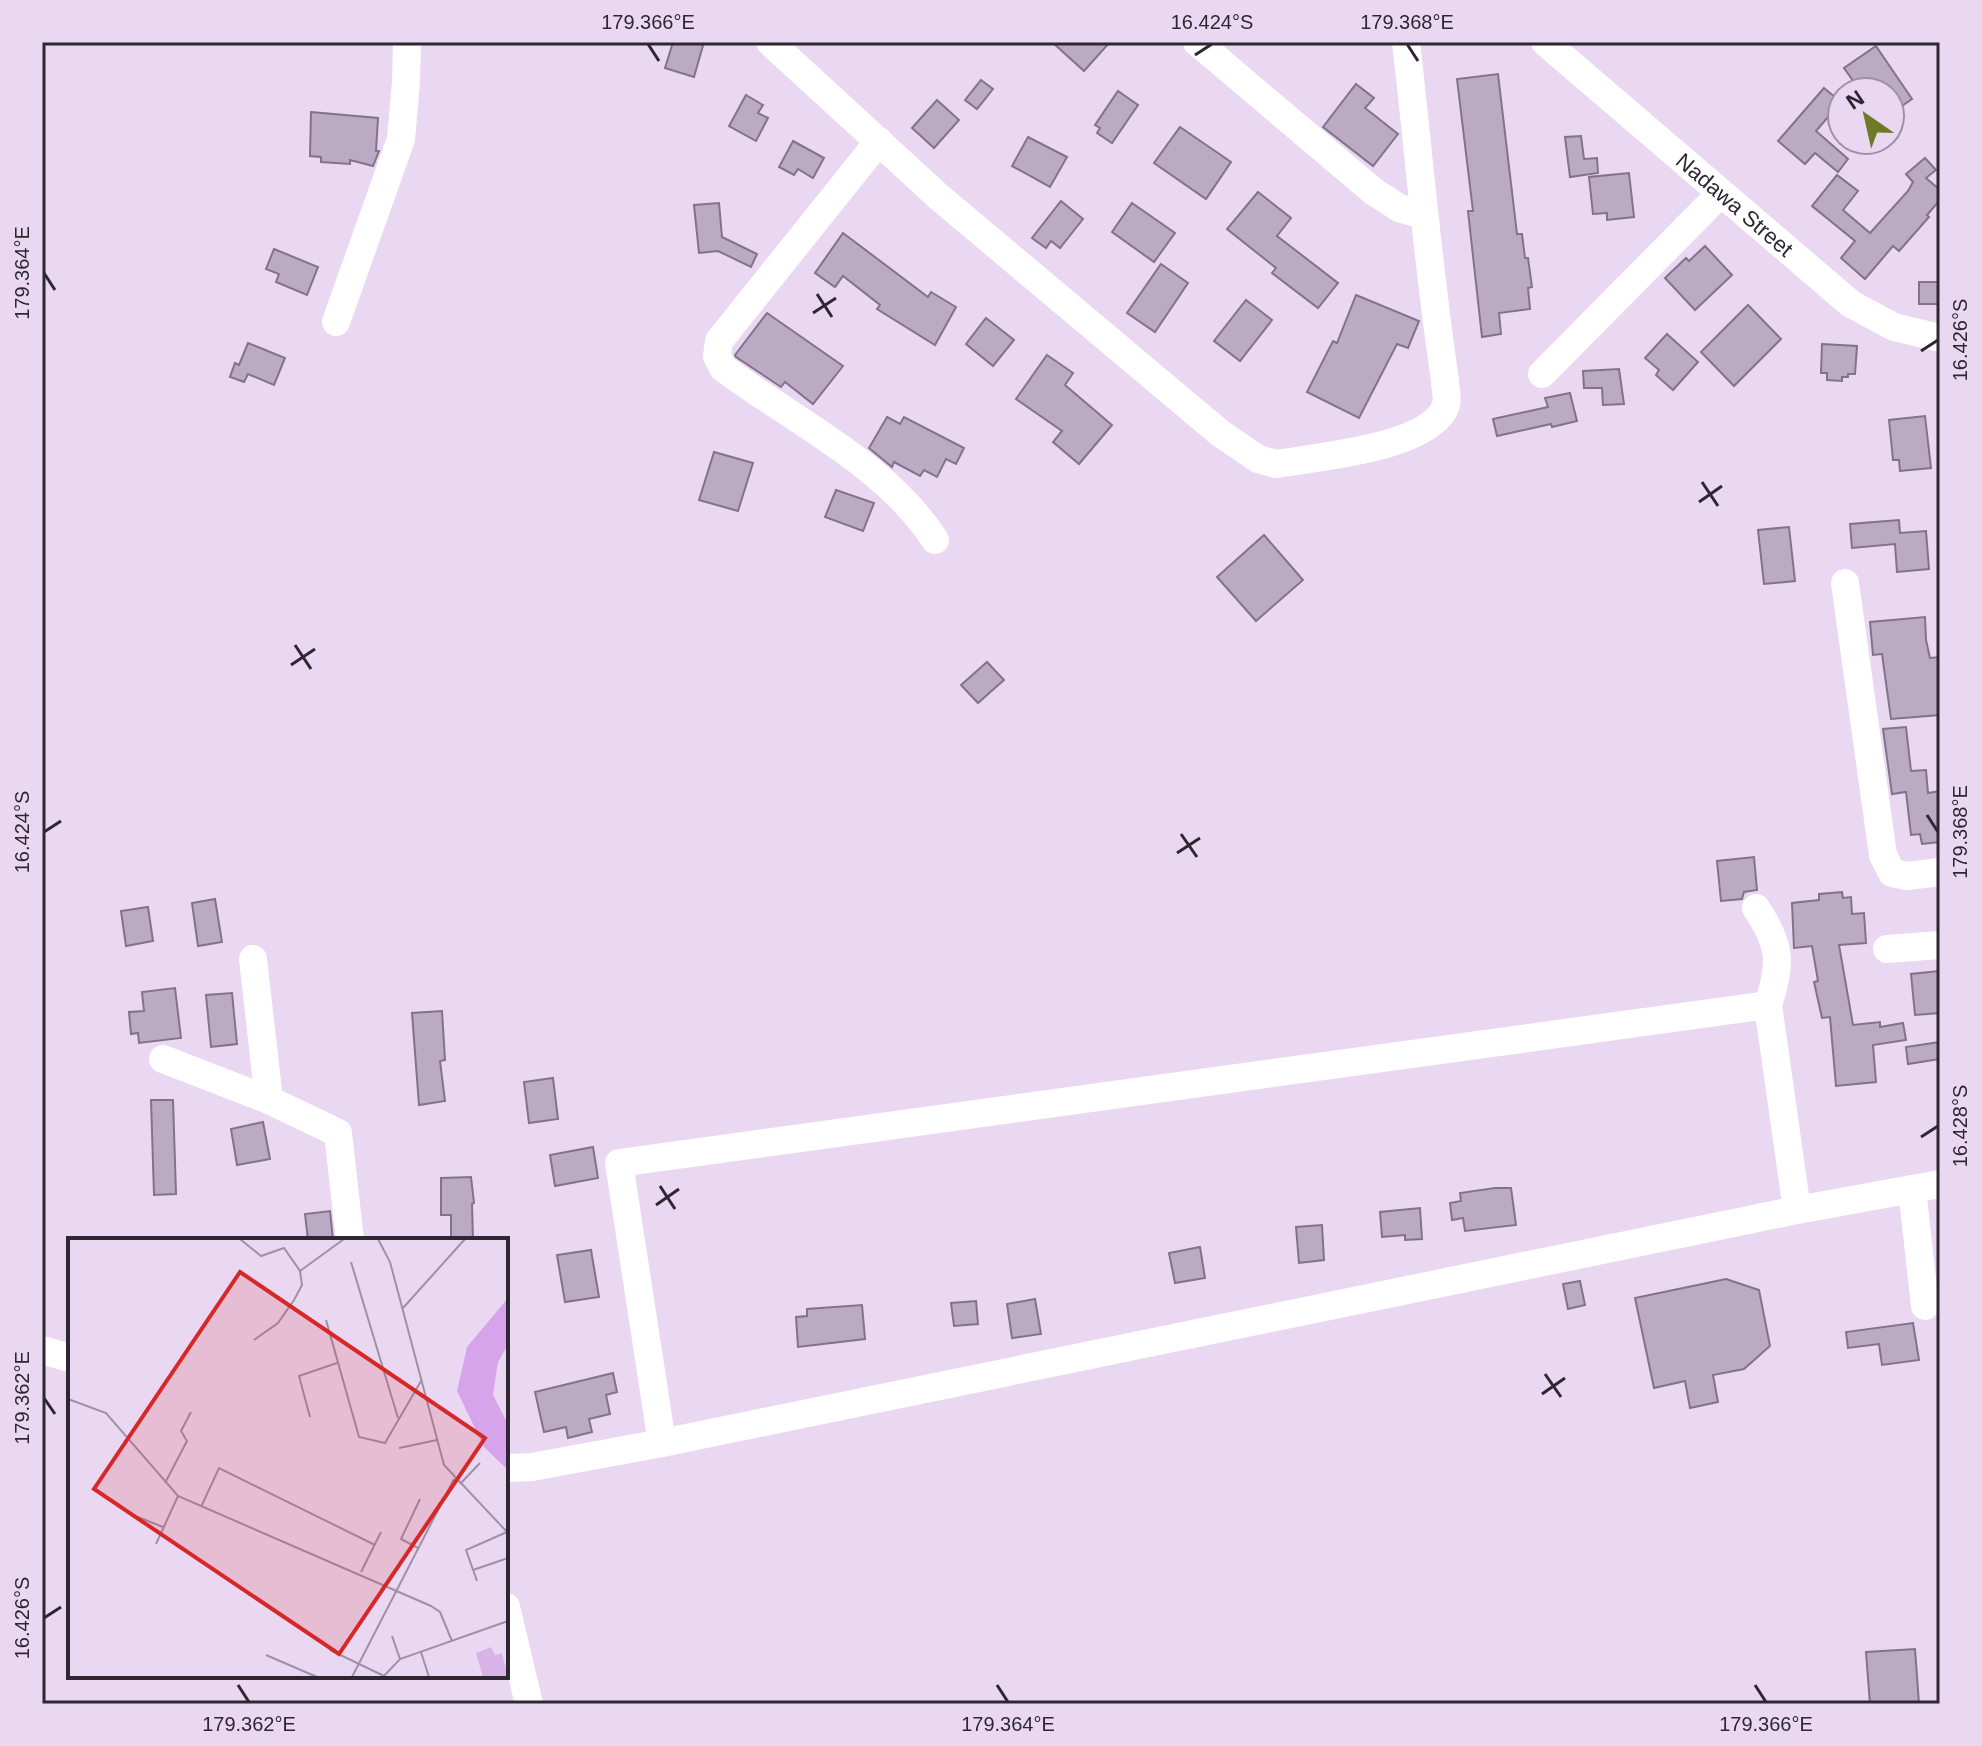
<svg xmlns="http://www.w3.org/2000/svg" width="1982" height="1746" viewBox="0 0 1982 1746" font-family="Helvetica,sans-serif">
<rect width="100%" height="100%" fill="#ead8f3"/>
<g fill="#bbaac3" stroke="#83728a" stroke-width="2">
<polygon points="673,42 704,42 694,77 665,68"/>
<polygon points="1052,42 1110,42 1084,71"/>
<polygon points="1876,46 1912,99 1890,114 1890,92 1861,92 1844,68"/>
<polygon points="1498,74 1517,234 1522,234 1525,258 1528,258 1532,287 1528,288 1530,309 1499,313 1501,334 1482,337 1468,211 1473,211 1457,79"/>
<polygon points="981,80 993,89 977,109 965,100"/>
<polygon points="1356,84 1374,98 1365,108 1398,134 1373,166 1323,127"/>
<polygon points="1824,88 1841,102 1816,131 1848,159 1838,172 1815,153 1805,164 1778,141"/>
<polygon points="1118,91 1138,105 1112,143 1097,133 1100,128 1095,125"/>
<polygon points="746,95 763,105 758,113 768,118 756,141 729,126"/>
<polygon points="937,100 959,120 934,148 912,128"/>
<polygon points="311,112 378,118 376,151 379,151 373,166 350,160 350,164 321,162 321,157 310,156"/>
<polygon points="1180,127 1231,162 1206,199 1154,163"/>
<polygon points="1581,136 1584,159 1597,158 1598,173 1570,177 1565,137"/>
<polygon points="1028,137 1067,157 1050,187 1012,166"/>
<polygon points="793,141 824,158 813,178 798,169 794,175 779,167"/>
<polygon points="1925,158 1936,170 1926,178 1940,190 1940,200 1927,215 1929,217 1899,251 1893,246 1865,279 1841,258 1855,241 1812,206 1837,175 1858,191 1843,210 1870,233 1908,191 1913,182 1906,174"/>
<polygon points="1629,173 1634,217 1607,220 1607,213 1593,214 1589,177"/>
<polygon points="1258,192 1291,218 1277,236 1338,283 1318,308 1272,273 1276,268 1227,229"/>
<polygon points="1061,201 1083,219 1060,248 1051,241 1046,248 1032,238"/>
<polygon points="719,203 722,237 757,254 751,267 718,251 699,253 694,205"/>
<polygon points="1132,203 1175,233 1154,262 1112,232"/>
<polygon points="843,233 928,297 931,292 956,307 935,345 877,309 880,305 843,276 835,287 815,273"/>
<polygon points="1705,246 1732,275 1695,310 1665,278 1686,258 1689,261"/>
<polygon points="274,249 318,267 307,295 276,282 279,274 266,269"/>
<polygon points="1161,264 1188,283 1155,332 1127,313"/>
<rect x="1919" y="282" width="21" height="22"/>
<polygon points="1356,295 1419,321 1408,348 1397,344 1359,418 1307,392 1333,341 1337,343"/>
<polygon points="1246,300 1272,320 1240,361 1214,341"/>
<polygon points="1748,305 1781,339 1734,386 1701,352"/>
<polygon points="767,313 843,366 813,404 785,382 781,387 736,357 735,355"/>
<polygon points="986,318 1014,340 993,366 966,344"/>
<polygon points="1667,334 1698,362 1673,390 1656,375 1659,370 1645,358"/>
<polygon points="248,343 285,358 274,385 248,374 244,382 230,377 235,363 239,365"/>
<polygon points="1822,344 1857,346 1855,374 1848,374 1848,377 1842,377 1842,381 1827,380 1827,373 1821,373"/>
<polygon points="1047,355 1073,373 1065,385 1112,425 1079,464 1053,442 1062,431 1016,399"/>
<polygon points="1619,369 1624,404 1603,405 1602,388 1584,388 1583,371"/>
<polygon points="1570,393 1577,421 1552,427 1551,424 1497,436 1493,419 1548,407 1545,398"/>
<polygon points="1925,416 1931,468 1900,471 1899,460 1893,460 1889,420"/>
<polygon points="887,417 900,424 904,417 964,448 956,464 946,459 937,477 924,470 920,476 894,462 892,467 869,448"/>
<polygon points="714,452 753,463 738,511 699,500"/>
<polygon points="836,490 874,503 863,531 825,517"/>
<polygon points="1899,520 1900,533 1926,531 1929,569 1897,572 1895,544 1852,548 1850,524"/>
<polygon points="1789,527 1795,581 1764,584 1758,530"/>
<polygon points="1264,535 1303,580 1256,621 1217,577"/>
<polygon points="1925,617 1926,640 1930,658 1940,657 1940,715 1891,719 1882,654 1873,655 1870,622"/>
<polygon points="987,662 1004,680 978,703 961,685"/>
<polygon points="1906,727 1911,771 1926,770 1928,793 1940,791 1939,842 1922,844 1920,834 1911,835 1906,792 1892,794 1883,729"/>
<polygon points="1754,857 1757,890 1744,892 1742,899 1721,901 1717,861"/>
<polygon points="1842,892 1843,898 1851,897 1852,914 1864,913 1866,943 1839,945 1853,1025 1880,1022 1880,1027 1903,1023 1906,1040 1873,1045 1876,1082 1836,1086 1830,1017 1822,1018 1814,982 1818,981 1812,946 1794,948 1792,903 1819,900 1819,894"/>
<polygon points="215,899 222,942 198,946 192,903"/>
<polygon points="148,907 153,941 126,946 121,911"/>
<polygon points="1938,971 1940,1013 1915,1015 1911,974"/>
<polygon points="175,988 181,1038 139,1043 138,1033 131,1034 129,1012 144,1011 142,992"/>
<polygon points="232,993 237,1044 211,1047 206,995"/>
<polygon points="442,1011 445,1060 440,1061 445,1101 419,1105 412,1013"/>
<polygon points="1940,1042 1940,1059 1908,1064 1906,1047"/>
<polygon points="553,1078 558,1119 529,1123 524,1082"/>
<polygon points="151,1100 173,1100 176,1194 154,1195"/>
<polygon points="263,1122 270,1159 237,1165 231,1129"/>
<polygon points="593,1147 598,1178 555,1186 550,1155"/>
<polygon points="471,1177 474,1203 472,1204 473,1240 451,1240 451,1215 441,1215 441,1178"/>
<polygon points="1495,1188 1511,1188 1516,1225 1465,1231 1463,1218 1452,1220 1450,1203 1461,1201 1460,1193"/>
<polygon points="1420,1208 1422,1239 1405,1240 1405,1235 1382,1237 1380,1212"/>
<polygon points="330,1211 333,1240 308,1240 305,1214"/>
<polygon points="1322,1225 1324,1260 1299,1263 1296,1227"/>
<polygon points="1200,1247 1205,1278 1175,1283 1169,1253"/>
<polygon points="591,1250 599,1297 565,1302 557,1255"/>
<polygon points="1726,1279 1759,1290 1770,1346 1744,1369 1713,1375 1718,1402 1690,1408 1685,1381 1654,1388 1635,1298"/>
<polygon points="1580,1281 1585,1305 1568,1309 1563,1284"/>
<polygon points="1035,1299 1041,1334 1012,1338 1007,1304"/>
<polygon points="976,1301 978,1324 954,1326 951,1303"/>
<polygon points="862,1305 865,1339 798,1347 796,1317 807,1316 807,1309"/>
<polygon points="1913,1323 1919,1360 1882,1365 1879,1344 1848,1348 1846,1332"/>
<polygon points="613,1373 617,1392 606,1395 610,1414 589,1419 592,1432 568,1438 566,1427 544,1432 535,1392"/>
<polygon points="1915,1649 1919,1704 1870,1704 1866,1652"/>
</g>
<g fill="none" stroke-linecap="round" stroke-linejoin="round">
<g stroke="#fff" stroke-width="28">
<path d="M 770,42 L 939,197 L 1220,433 L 1258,459 L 1276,464 C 1316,457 1432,448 1446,405 C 1448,398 1445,387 1445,380 C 1428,268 1419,155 1406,42"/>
<polyline points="1197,42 1373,191 1399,208 1423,215"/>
<path id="s1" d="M 1545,42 L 1851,304 L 1894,327 L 1940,338"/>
<path d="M 879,141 L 719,341 L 717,356 L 723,368 C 794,421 887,465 935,540"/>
<polyline points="336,322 401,139 406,82 407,42"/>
<polyline points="1542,374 1721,193"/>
<polyline points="1845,583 1883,855 1892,873 1907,876 1940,872"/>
<path d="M 1756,908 C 1781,945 1782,964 1768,1005 L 1797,1210"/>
<polyline points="1887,949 1940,945"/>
<polyline points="253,959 269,1100 338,1133 350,1240"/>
<polyline points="163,1059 269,1100"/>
<polyline points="1912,1189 1925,1306"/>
<polyline points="42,1350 70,1358"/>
<polyline points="662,1443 619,1163 1768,1005"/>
<polyline points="506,1468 532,1467 662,1443 1797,1210 1940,1184"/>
<polyline points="506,1607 529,1704"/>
</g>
</g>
<path fill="none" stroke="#2e2731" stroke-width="3" d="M 648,44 L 659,61M 1407,44 L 1418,61M 1195,55 L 1212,44M 44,273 L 55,290M 817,294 L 832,317M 813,313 L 836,298M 1921,351 L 1938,340M 1702,482 L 1718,506M 1699,502 L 1722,486M 295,645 L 311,669M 291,665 L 315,649M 1927,815 L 1938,832M 44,832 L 61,821M 1181,834 L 1197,857M 1177,853 L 1200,838M 1921,1137 L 1938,1126M 660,1186 L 675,1209M 656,1205 L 679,1189M 1545,1374 L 1561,1397M 1542,1394 L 1565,1378M 44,1398 L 55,1414M 44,1618 L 61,1607M 238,1685 L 249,1702M 997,1685 L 1008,1702M 1755,1685 L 1766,1702"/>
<g text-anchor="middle" stroke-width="6" stroke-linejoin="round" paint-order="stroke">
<g font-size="22" fill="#2e2731" stroke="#ead8f3">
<text dy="8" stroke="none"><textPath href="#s1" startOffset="250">Nadawa Street</textPath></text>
</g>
</g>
<g transform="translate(68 1238)">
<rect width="440" height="440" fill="#ead8f3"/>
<path d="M 423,409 L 427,417 L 434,415 L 440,439 L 415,439 L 408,415 Z" fill="#d7b3e8"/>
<path d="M 440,60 L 440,107 L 430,124 L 425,157 L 440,186 L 440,232 L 416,209 L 389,153 L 399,109 Z" fill="#d6a4eb"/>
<path fill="none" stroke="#9f91a5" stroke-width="2" d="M 172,1 L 193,18 L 216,10 L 232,33 L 234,47 L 226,62 L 210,85 L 186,102M 310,1 L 322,24 L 376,227 L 440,295M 283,24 L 330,180M 232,33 L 276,1M 335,70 L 397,1M 258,82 L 291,199 L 317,205 L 353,143M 0,161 L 38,175 L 110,258 L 363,368 L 372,374 L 384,403M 242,179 L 231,138 L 269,125M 331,210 L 369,202M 97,245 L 119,203 L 113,193 L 123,174M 392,246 L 412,225M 133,269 L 151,230 L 307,307M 70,279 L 95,289M 88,306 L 110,258M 350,310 L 333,301 L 352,261M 405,332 L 440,320M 293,334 L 313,294M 409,343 L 398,312 L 439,294M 324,398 L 332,421M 262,412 L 316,438M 353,414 L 361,439M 198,417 L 249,439M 284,439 L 386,241M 315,439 L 332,421 L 440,383"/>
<path fill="#d62828" fill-opacity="0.15" stroke="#d62828" stroke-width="4" d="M 172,34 L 417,200 L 271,416 L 26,251 Z"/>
<rect width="440" height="440" fill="none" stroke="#2e2731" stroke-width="4"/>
</g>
<rect width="1982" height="1746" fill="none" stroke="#ead8f3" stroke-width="88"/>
<g transform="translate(1866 116) rotate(326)"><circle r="38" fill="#ead8f3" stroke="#9f91a5" stroke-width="2"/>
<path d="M0-6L14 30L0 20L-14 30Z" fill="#6d7a27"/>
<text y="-12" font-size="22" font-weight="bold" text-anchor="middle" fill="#2e2731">N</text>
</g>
<rect x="44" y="44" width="1894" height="1658" fill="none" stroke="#2e2731" stroke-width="3"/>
<g font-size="20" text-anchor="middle" fill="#2e2731">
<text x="648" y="29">179.366°E</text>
<text x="1212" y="29">16.424°S</text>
<text x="1407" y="29">179.368°E</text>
<text transform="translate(22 273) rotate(-90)" y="7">179.364°E</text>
<text transform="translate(1960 340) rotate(-90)" y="7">16.426°S</text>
<text transform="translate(22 832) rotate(-90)" y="7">16.424°S</text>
<text transform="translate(1960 832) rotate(-90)" y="7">179.368°E</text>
<text transform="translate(1960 1126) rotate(-90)" y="7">16.428°S</text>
<text transform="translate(22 1398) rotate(-90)" y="7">179.362°E</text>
<text transform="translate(22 1618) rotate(-90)" y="7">16.426°S</text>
<text x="249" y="1731">179.362°E</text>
<text x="1008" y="1731">179.364°E</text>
<text x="1766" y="1731">179.366°E</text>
</g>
</svg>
